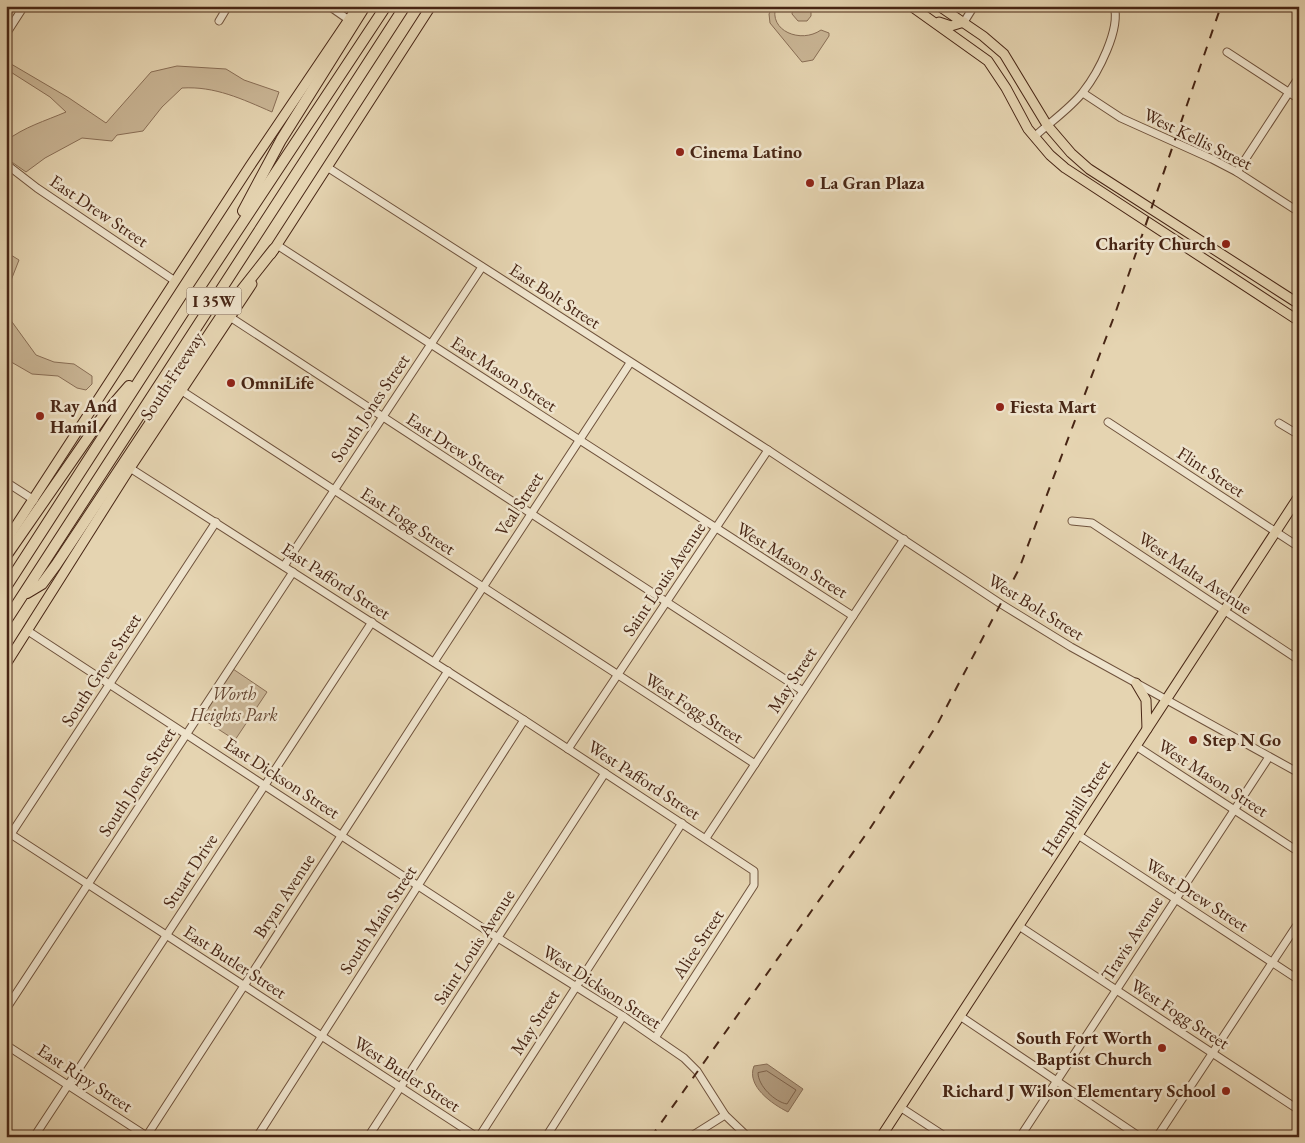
<svg xmlns="http://www.w3.org/2000/svg" width="1305" height="1143" viewBox="0 0 1305 1143" font-family="'EB Garamond',serif">
<rect width="100%" height="100%" fill="#e5d4b1"/>
<filter id="stains"><feTurbulence type="fractalNoise" baseFrequency=".004" numOctaves="4"/><feColorMatrix values="0 0 0 0 .2 0 0 0 0 .09 0 0 0 0 .02 0 0 0 .5 -.17"/></filter>
<radialGradient id="worn" r=".72"><stop offset=".6" stop-color="#630" stop-opacity="0"/><stop offset="1" stop-color="#630" stop-opacity=".3"/></radialGradient>
<g fill="#cab696" stroke="#896e56">
<path d="M 773,6 L 776,6 C 768,31 801,44 821,30 L 829,33 L 829,36 L 813,60 L 802,62 L 770,23 L 769,14 Z"/>
<polygon points="793,6 811,6 811,16 807,21 798,21 792,14"/>
<path d="M 6,61 L 69,98 L 106,123 L 151,72 L 177,66 L 226,69 L 244,80 L 279,92 L 272,112 C 242,99 215,86 182,88 L 162,107 L 143,131 L 117,135 L 112,141 L 82,138 L 45,158 L 26,172 L 6,158 L 6,141 C 24,127 45,121 66,112 L 50,97 L 6,69 Z"/>
<polygon points="6,252 19,260 8,288 7,315 36,355 54,362 74,364 92,376 92,384 86,390 77,388 58,376 32,374 6,359"/>
<polygon points="233,669 267,692 235,740 201,718"/>
</g>
<path fill="#b0997c" stroke="#866b53" d="M 767,1064 L 803,1089 L 788,1112 C 772,1104 746,1086 754,1066 Z"/>
<g fill="none" stroke-linecap="round" stroke-linejoin="round">
<path stroke="#7c6048" stroke-width="1" d="M 767,1071 L 796,1090 L 787,1104 C 775,1102 758,1086 758,1073 Z"/>
<g stroke="#6f523c" stroke-width="9">
<g id="minor">
<polyline points="329,6 349,20"/>
<polyline points="219,21 228,6"/>
<polyline points="964,22 974,6"/>
<polyline points="6,34 24,6"/>
<polyline points="1227,52 1299,99"/>
<polyline points="1083,93 1121,118 1212,159 1237,172 1299,212"/>
<path d="M 1034,137 C 1049,123 1071,108 1083,92 C 1098,73 1121,29 1114,6"/>
<polyline points="6,164 37,188 175,281"/>
<polyline points="327,167 768,450 1001,604 1071,647 1299,773"/>
<polyline points="1237,172 1299,77"/>
<polyline points="277,245 853,616"/>
<polyline points="230,317 803,691"/>
<polyline points="182,391 755,764"/>
<polyline points="1108,422 1299,547"/>
<polyline points="1279,423 1299,435"/>
<polyline points="130,468 524,720 754,871 754,885 655,1038"/>
<polyline points="6,482 34,500"/>
<polyline points="1072,521 1092,523 1299,660"/>
<polyline points="284,566 482,267"/>
<polyline points="28,631 498,938 623,1016 684,1058 697,1071 725,1115 748,1137"/>
<polyline points="434,662 630,363"/>
<polyline points="1136,746 1299,852"/>
<polyline points="568,749 768,450"/>
<polyline points="6,831 477,1137"/>
<polyline points="11,834 216,522"/>
<polyline points="1078,835 1299,980"/>
<polyline points="706,838 904,539"/>
<polyline points="1019,926 1299,1110"/>
<polyline points="6,1009 293,572"/>
<polyline points="960,1016 1140,1137"/>
<polyline points="6,1045 148,1137"/>
<polyline points="900,1107 946,1137"/>
<polyline points="34,1137 372,622"/>
<polyline points="146,1137 448,671"/>
<polyline points="257,1137 524,720"/>
<polyline points="368,1137 605,773"/>
<polyline points="479,1137 682,823"/>
<polyline points="546,1137 623,1016"/>
<polyline points="690,1137 725,1115"/>
<polyline points="1020,1137 1269,757"/>
<polyline points="1157,1137 1299,922"/>
<polyline points="1298,1137 1299,1136"/>
</g>
</g>
<g stroke="#482615" stroke-width="11">
<g id="major">
<polyline points="911,6 988,61 1006,88 1028,129 1050,155 1065,168 1299,321"/>
<polyline points="939,6 983,36 1004,54 1047,125 1071,153 1089,169 1299,304"/>
<polyline points="939,22 951,26 964,22"/>
<polyline points="271,254 431,6"/>
<polyline points="6,541 250,166 358,6"/>
<polyline points="6,664 130,468 252,284"/>
<polyline points="1136,683 1146,700 1147,729"/>
<polyline points="881,1137 1299,496"/>
</g>
</g>
<g stroke="#482615" stroke-width="12">
<g id="highway">
<polyline points="243,211 281,140 365,6"/>
<polyline points="6,556 103,416 129,386"/>
<polyline points="6,587 194,296 386,6"/>
<polyline points="27,593 42,584 56,565 222,315 274,249"/>
<polyline points="6,621 405,6"/>
</g>
</g>
<use href="#minor" stroke="#eee3cc" stroke-width="7"/>
<use href="#major" stroke="#e5d4b1" stroke-width="9"/>
<use href="#highway" stroke="#e5d4b1" stroke-width="10"/>
<polyline stroke="#482615" stroke-width="2" stroke-dasharray="9 9" stroke-linecap="butt" points="651,1137 869,830 916,758 938,723 1019,569 1115,314 1221,6"/>
</g>
<g fill="#8f2418" stroke="#eee3cc" stroke-width="2">
<circle cx="680" cy="152" r="5"/>
<circle cx="810" cy="183" r="5"/>
<circle cx="1226" cy="244" r="5"/>
<circle cx="231" cy="383" r="5"/>
<circle cx="1000" cy="407" r="5"/>
<circle cx="40" cy="416" r="5"/>
<circle cx="1193" cy="740" r="5"/>
<circle cx="1162" cy="1048" r="5"/>
<circle cx="1226" cy="1091" r="5"/>
</g>
<g text-anchor="middle" stroke-width="5" stroke-linejoin="round" paint-order="stroke">
<rect fill="#eee3cc" stroke="#7a5f4c" stroke-width="1" x="186.5" y="287.5" width="55" height="27" rx="4"/>
<g font-size="16" font-weight="bold" fill="#482615">
<text x="214" y="307">I 35W</text>
</g>
<g font-size="18" fill="#482615" stroke="#eee3cc">
<text transform="translate(1198 139) rotate(26)" y="6">West Kellis Street</text>
<text transform="translate(99 211) rotate(34)" y="6">East Drew Street</text>
<text transform="translate(555 296) rotate(33)" y="6">East Bolt Street</text>
<text transform="translate(504 374) rotate(33)" y="6">East Mason Street</text>
<text transform="translate(172 376) rotate(-57)" y="6">South Freeway</text>
<text transform="translate(370 408) rotate(-56)" y="6">South Jones Street</text>
<text transform="translate(456 448) rotate(33)" y="6">East Drew Street</text>
<text transform="translate(1211 472) rotate(33)" y="6">Flint Street</text>
<text transform="translate(519 504) rotate(-57)" y="6">Veal Street</text>
<text transform="translate(408 521) rotate(33)" y="6">East Fogg Street</text>
<text transform="translate(792 560) rotate(32)" y="6">West Mason Street</text>
<text transform="translate(1195 573) rotate(34)" y="6">West Malta Avenue</text>
<text transform="translate(664 579) rotate(-56)" y="6">Saint Louis Avenue</text>
<text transform="translate(336 581) rotate(33)" y="6">East Pafford Street</text>
<text transform="translate(1036 607) rotate(32)" y="6">West Bolt Street</text>
<text transform="translate(101 670) rotate(-57)" y="6">South Grove Street</text>
<text transform="translate(792 680) rotate(-57)" y="6">May Street</text>
<text transform="translate(694 708) rotate(33)" y="6">West Fogg Street</text>
<text transform="translate(282 778) rotate(33)" y="6">East Dickson Street</text>
<text transform="translate(1213 778) rotate(33)" y="6">West Mason Street</text>
<text transform="translate(644 780) rotate(33)" y="6">West Pafford Street</text>
<text transform="translate(137 782) rotate(-57)" y="6">South Jones Street</text>
<text transform="translate(1076 808) rotate(-57)" y="6">Hemphill Street</text>
<text transform="translate(190 871) rotate(-57)" y="6">Stuart Drive</text>
<text transform="translate(1197 895) rotate(33)" y="6">West Drew Street</text>
<text transform="translate(284 896) rotate(-57)" y="6">Bryan Avenue</text>
<text transform="translate(378 920) rotate(-57)" y="6">South Main Street</text>
<text transform="translate(1132 938) rotate(-57)" y="6">Travis Avenue</text>
<text transform="translate(698 944) rotate(-57)" y="6">Alice Street</text>
<text transform="translate(474 947) rotate(-57)" y="6">Saint Louis Avenue</text>
<text transform="translate(235 962) rotate(33)" y="6">East Butler Street</text>
<text transform="translate(602 987) rotate(33)" y="6">West Dickson Street</text>
<text transform="translate(1180 1014) rotate(33)" y="6">West Fogg Street</text>
<text transform="translate(535 1022) rotate(-57)" y="6">May Street</text>
<text transform="translate(407 1074) rotate(33)" y="6">West Butler Street</text>
<text transform="translate(85 1078) rotate(33)" y="6">East Ripy Street</text>
</g>
<g font-size="18" font-weight="bold" fill="#482615" stroke="#eee3cc" text-anchor="start">
<text x="690" y="158">Cinema Latino</text>
<text x="820" y="189">La Gran Plaza</text>
<text x="1216" y="250" text-anchor="end">Charity Church</text>
<text x="241" y="389">OmniLife</text>
<text x="50" y="412">Ray And<tspan x="50" dy="21">Hamil</tspan></text>
<text x="1010" y="413">Fiesta Mart</text>
<text x="1203" y="746">Step N Go</text>
<text x="1152" y="1044" text-anchor="end">South Fort Worth<tspan x="1152" dy="21">Baptist Church</tspan></text>
<text x="1216" y="1097" text-anchor="end">Richard J Wilson Elementary School</text>
</g>
<g font-size="18" font-style="italic" fill="#62432f" stroke="#eee3cc">
<text x="234" y="700">Worth<tspan x="234" dy="21">Heights Park</tspan></text>
</g>
</g>
<rect width="1305" height="1143" fill="none" stroke="#e5d4b1" stroke-width="25"/>
<rect x="8" y="8" width="1290" height="1128" fill="none" stroke="#482615" stroke-width="2.5"/>
<rect x="12" y="12" width="1280" height="1118" fill="none" stroke="#482615"/>
<rect width="100%" height="100%" filter="url(#stains)"/>
<rect width="100%" height="100%" fill="url(#worn)"/>
</svg>
